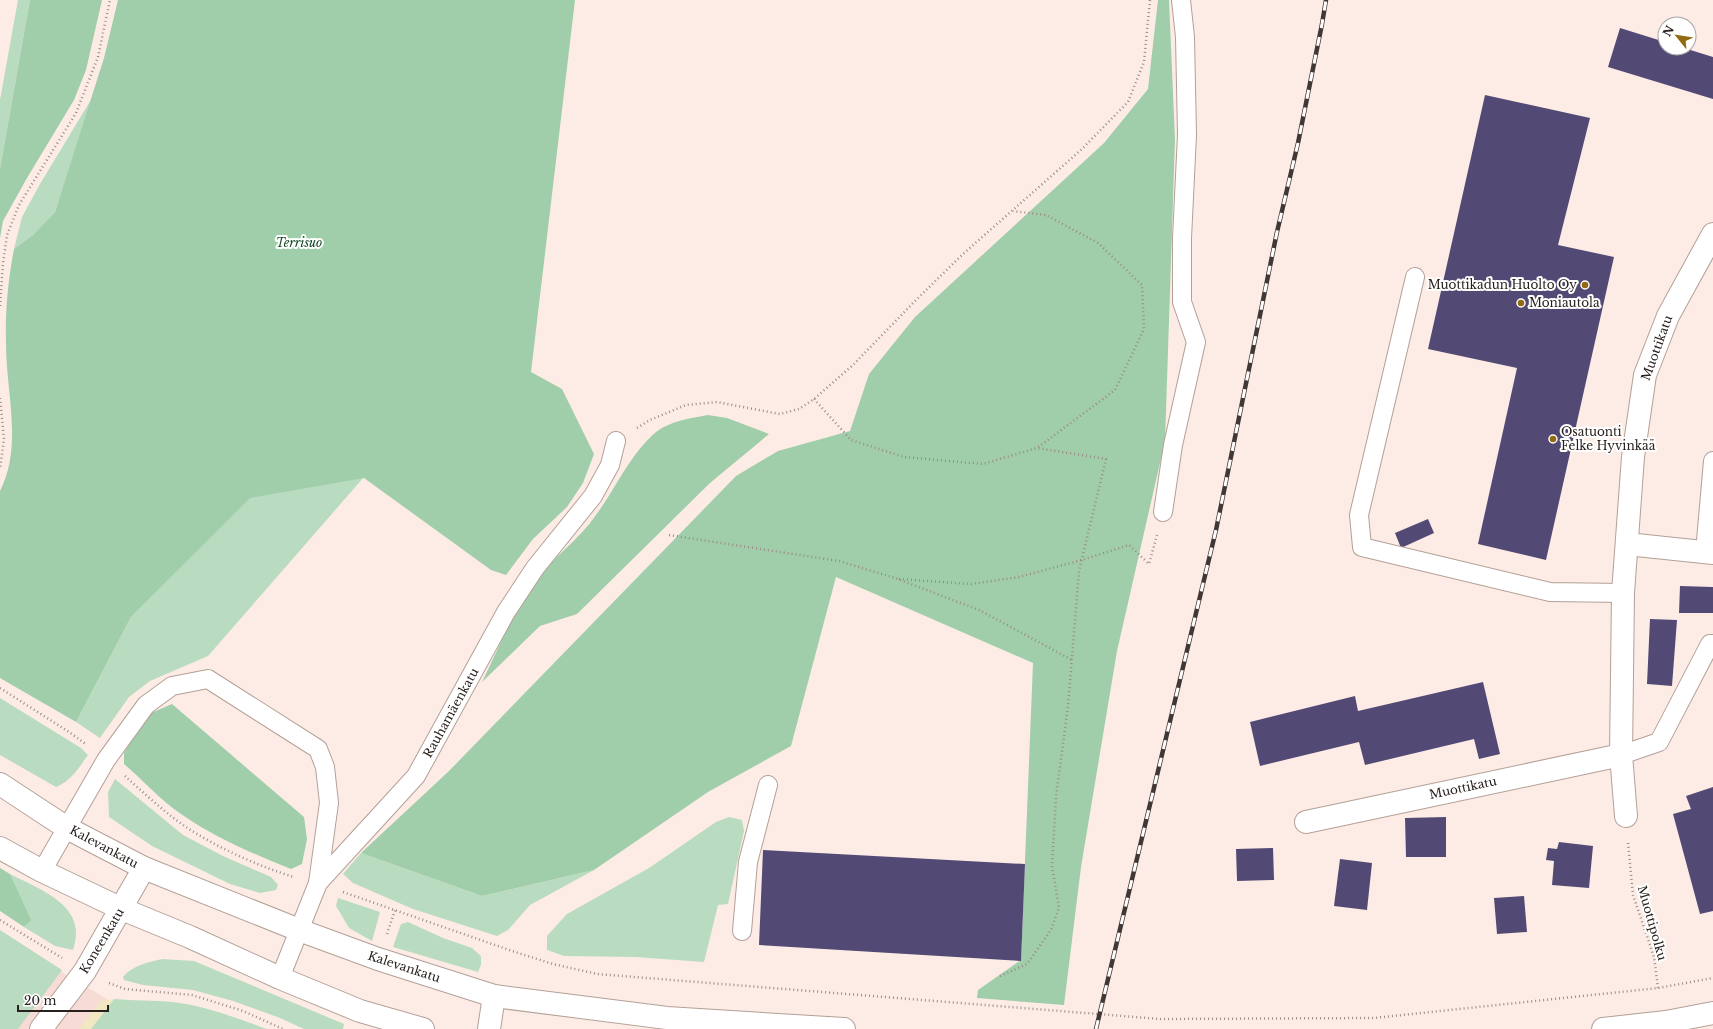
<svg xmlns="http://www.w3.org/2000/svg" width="1713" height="1029" viewBox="0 0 1713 1029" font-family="'Libre Baskerville',serif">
<rect width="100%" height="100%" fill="#fdece5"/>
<polygon fill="#f6dcd5" points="7,940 112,1002 236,1029 0,1029"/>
<g fill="#b9dbc0">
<polygon points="18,0 30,0 0,169 0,100"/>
<polygon points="92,98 55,212 33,235 14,249 22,217 40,184"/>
<polygon points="364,477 208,656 150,681 129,697 100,738 76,722 131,617 250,497"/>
<path d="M 0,698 L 81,748 L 88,755 C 78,769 72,780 56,787 L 0,755 Z"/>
<polygon points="115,779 183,835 223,856 271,877 278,885 276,890 260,893 230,884 152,846 109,817 108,792"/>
<polygon points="729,817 742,820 744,831 728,904 718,905 704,962 636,957 564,956 547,950 547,936 567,914 649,868 716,822"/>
<polygon points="361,853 482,896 594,870 530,905 508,930 497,936 413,909 353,883 343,874"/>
<path d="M 10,874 C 41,890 89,906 73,950 L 55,946 L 24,927 L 30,920 Z"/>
<polygon points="338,898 380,912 372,941 349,928 336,906"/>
<polygon points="408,922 443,938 472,948 481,956 481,965 478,972 393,947 401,924"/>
<polygon points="0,930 62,970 18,1029 0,1029"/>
<path d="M 162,959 L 194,961 L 344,1024 L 343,1029 L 304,1029 L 280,1018 L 233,1001 L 193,990 L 143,985 L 124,980 L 123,977 C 131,966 149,962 162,959 Z"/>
<path d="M 114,999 C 134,1001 153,1000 173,1002 C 205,1006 237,1018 267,1029 L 91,1029 Z"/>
</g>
<g fill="#a0ceaa">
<polygon points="30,0 102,0 86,70 74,100 27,178 3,221 0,238 0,169"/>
<path d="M 118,0 L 575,0 L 531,372 L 562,389 L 594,454 L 583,483 L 567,507 L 533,539 L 506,575 L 491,570 L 364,478 L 250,498 L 131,617 L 76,722 L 0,678 L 0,491 C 23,446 6,392 6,344 C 5,312 8,280 14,249 L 33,235 L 55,212 L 104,58 Z"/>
<polygon points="1158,0 1169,0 1175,140 1165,441 1117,651 1081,867 1064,1005 977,998 978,990 1021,960 1033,663 836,577 791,746 708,792 594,870 482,896 361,853 449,771 736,476 778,451 850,431 869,374 915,317 1104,143 1148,89"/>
<path d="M 708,415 L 727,418 L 769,434 L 710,483 L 577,614 L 540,626 L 482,682 C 499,648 513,610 536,580 C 554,556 579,540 596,515 C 616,488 630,454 656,432 C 670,421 691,418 708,415 Z"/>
<path d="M 172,704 L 304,817 L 307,839 L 302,864 L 291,869 C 254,854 215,838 181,814 C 160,800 143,780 124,764 L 124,753 L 138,728 L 151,713 Z"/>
<polygon points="0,868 10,874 31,920 24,927 0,911"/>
</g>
<polygon fill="#f1e7c2" points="114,999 91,1029 79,1029 101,1001"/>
<g fill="#524a75">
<polygon points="1620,28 1665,42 1665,48 1684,48 1713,57 1713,99 1608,67"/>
<polygon points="1485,95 1590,118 1558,245 1614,257 1546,560 1478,544 1517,368 1428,349"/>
<polygon points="1428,519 1434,533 1401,548 1395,533"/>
<polygon points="1680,586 1713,587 1713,613 1679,613"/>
<polygon points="1650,619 1677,620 1672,686 1647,684"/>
<polygon points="1483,682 1500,754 1479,759 1474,739 1365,765 1359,742 1260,766 1250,722 1355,696 1358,711"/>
<polygon points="1713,787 1713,911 1700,914 1673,814 1691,809 1686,796"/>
<polygon points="1446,817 1446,857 1406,857 1405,818"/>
<polygon points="1559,842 1593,846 1589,888 1552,885 1554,861 1546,860 1548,848 1557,849"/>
<polygon points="1273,848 1274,880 1237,881 1236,849"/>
<polygon points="763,850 1025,864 1021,961 759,945"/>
<polygon points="1340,859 1372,863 1367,910 1334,906"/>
<polygon points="1524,896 1527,932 1497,934 1494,898"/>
</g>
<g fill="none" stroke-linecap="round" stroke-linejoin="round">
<g stroke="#b3a097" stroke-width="20">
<g id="lane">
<polyline points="1415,277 1359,515 1362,547 1550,592 1623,593"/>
<polyline points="1163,512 1173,445 1196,342 1182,302 1182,238 1187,135 1185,37 1181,0"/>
<polyline points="1705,552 1713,461"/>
<polyline points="1621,755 1659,742 1710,644 1713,644"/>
<polyline points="42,871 106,760 146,705 172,686 208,679 318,749 325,767 329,803 318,883"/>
<polyline points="742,931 748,862 768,785"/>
<polyline points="280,978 318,883 416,776 506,612 535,568 593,496 610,465 616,441"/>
</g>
</g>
<g stroke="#b3a097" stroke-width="24">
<g id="street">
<polyline points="1627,544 1713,553"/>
<polyline points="1626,816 1621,755 1623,593 1633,457 1645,375 1668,316 1713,234"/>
<polyline points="1306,822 1621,755"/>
<polyline points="41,1029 85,971 144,868"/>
<polyline points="489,1029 494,996"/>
</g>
</g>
<g stroke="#b3a097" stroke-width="24">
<g id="secondary">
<polyline points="0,784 67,828 144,868 299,930 378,959 494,996 667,1018 844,1029"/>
<polyline points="0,848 42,871 122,909 190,937 280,978 360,1011 423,1029"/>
<polyline points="1603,1029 1666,1022 1713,1013"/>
</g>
</g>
<g stroke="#998c87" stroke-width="2.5" stroke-dasharray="1 3" stroke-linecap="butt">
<polyline points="0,306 3,263 7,235 19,205 76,113 98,57 110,0"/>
<polyline points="0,398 4,439 0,469"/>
<polyline points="814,399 851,440 904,457 983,464 1037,448 1115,390 1144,329 1142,285 1098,243 1046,215 1013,211"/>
<polyline points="637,428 650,420 686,405 717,402 780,414 799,409 814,399 853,365 914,302 963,254 1082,149 1128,102 1144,62 1150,0"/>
<polyline points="669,535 839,561 895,578 979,610 1072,660"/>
<polyline points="899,579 971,584 1019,577 1082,560 1129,545 1149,564 1157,535"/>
<polyline points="0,688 69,732 87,745"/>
<path d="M 125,776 C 144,793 164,812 186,827 C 216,847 260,867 294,877"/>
<polyline points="1628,843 1633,895 1654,957 1658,988"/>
<polyline points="343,892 515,952 553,964 597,974 1160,1019 1374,1018 1658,988 1713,978"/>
<polyline points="0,920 62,958"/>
<polyline points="387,934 395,910"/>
<polyline points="1000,976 1027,964 1051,930 1059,908 1052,866 1056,797 1068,706 1079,571 1106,459 1037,448"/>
<polyline points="109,983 125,989 192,995 243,1011 283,1029"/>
</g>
<use href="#lane" stroke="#fff" stroke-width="18"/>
<use href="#street" stroke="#fff" stroke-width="22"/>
<use href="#secondary" stroke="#fff" stroke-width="22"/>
<g stroke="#413835" stroke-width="4.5">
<polyline id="rail" points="1096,1029 1216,530 1277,232 1298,143 1322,24 1326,0"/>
</g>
<use href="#rail" stroke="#fff" stroke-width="3" stroke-dasharray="9" stroke-linecap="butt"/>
</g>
<g fill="#916a11" stroke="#fff" stroke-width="1.5">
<circle cx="1585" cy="285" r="4"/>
<circle cx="1521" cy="303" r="4"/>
<circle cx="1553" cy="439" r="4"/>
</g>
<g text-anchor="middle" stroke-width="4" stroke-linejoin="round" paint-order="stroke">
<g font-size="12" font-style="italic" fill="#164a27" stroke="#fff">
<text x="299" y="247">Terrisuo</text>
</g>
<g font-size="12" fill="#28201d" stroke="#fff" text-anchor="start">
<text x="1577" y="289" text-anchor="end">Muottikadun Huolto Oy</text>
<text x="1529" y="307">Moniautola</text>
<text x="1561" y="436">Osatuonti<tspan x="1561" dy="14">Felke Hyvinkää</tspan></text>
</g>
<g font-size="12" fill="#28201d" stroke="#fff">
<text transform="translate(1657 348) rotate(-70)" y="4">Muottikatu</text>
<text transform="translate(451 713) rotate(-61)" y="4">Rauhamäenkatu</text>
<text transform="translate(1463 788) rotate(-12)" y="4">Muottikatu</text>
<text transform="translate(104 847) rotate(28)" y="4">Kalevankatu</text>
<text transform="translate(1652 923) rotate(74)" y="4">Muottipolku</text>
<text transform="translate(102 941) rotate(-59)" y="4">Koneenkatu</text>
<text transform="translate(404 967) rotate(18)" y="4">Kalevankatu</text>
</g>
</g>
<g transform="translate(1677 36) rotate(300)"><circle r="19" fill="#ffffff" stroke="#a9a6a5"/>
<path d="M0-3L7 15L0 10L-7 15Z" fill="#916a11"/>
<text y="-6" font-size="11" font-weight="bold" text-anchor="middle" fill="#28201d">N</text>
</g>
<path d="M18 1005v6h90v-6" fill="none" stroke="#28201d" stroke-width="2"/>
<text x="24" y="1005" font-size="12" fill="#28201d" stroke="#ffffff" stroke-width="3" paint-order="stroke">20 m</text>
</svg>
